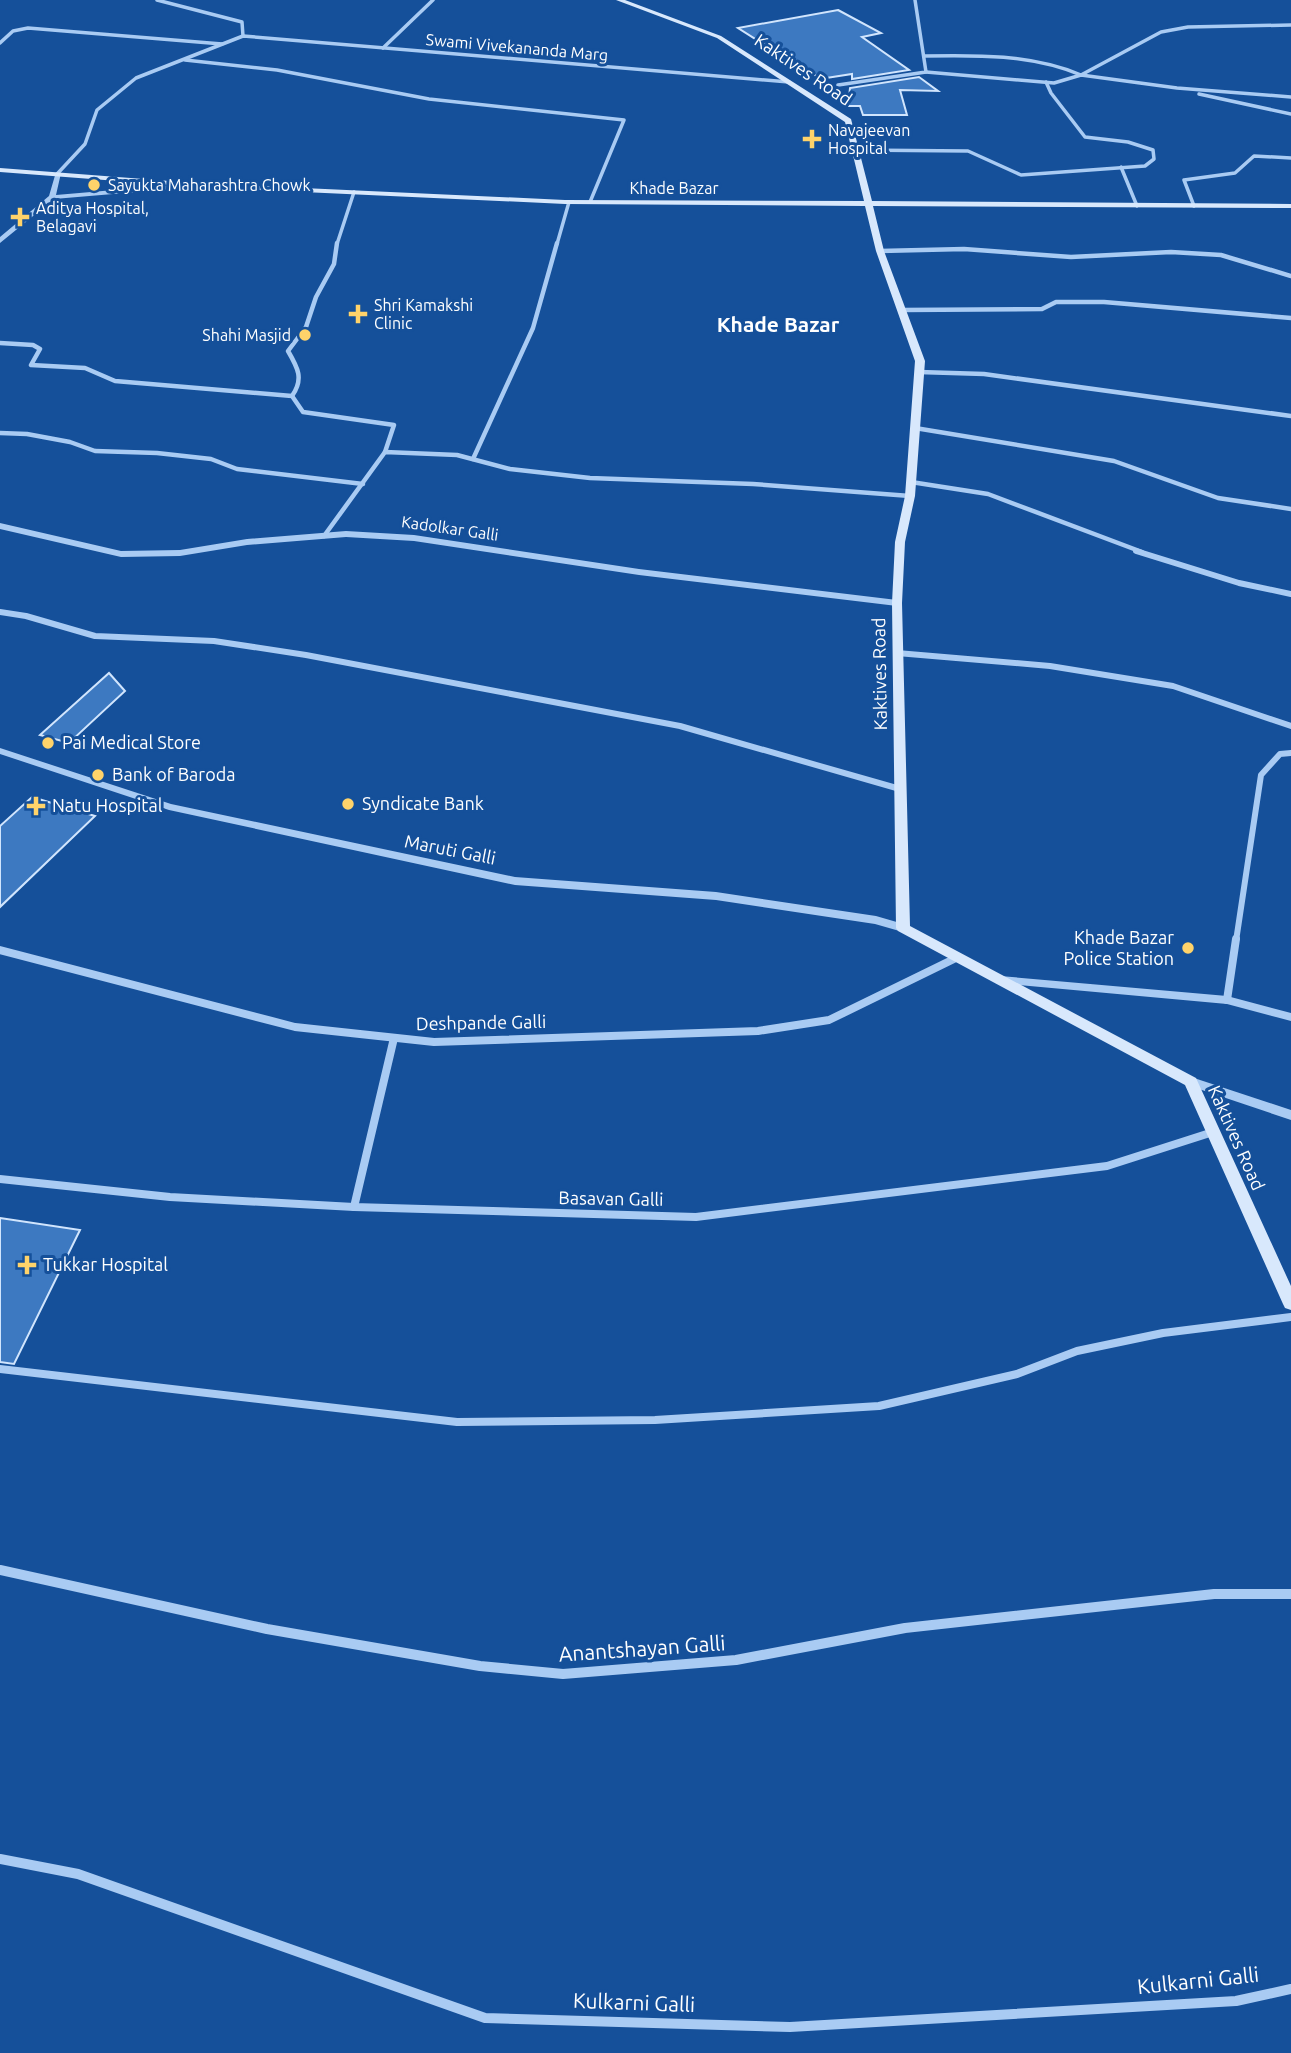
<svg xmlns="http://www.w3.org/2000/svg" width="1291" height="2053" viewBox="0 0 1291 2053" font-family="Ubuntu,sans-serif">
<rect width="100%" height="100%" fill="#15509a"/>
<g fill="#3d79c1" stroke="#d1e5fd" stroke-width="2">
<polygon points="838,10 881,33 862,37 909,70 852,79 852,74 820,79 798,62 793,63 738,28"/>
<polygon points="919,77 938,91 900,90 907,115 863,115 860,106 848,106 850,88"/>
<polygon points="109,673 125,691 69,743 40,735"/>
<polygon points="32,797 95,816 0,907 0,826"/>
<polygon points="0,1218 80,1230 14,1364 0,1362"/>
</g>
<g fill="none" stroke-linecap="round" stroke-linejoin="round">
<g stroke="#a9cbf3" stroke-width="3.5">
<polyline points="157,0 242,22 243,36"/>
<polyline points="0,43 13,31 28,28 222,44"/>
<polyline points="383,48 433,0"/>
<path d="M 924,56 C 976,55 1032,54 1081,75 L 1161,32 L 1188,27 L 1291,25"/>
<polyline points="185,60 277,70 429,99 624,120 590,202"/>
<polyline points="926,72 1054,83 1081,75 1177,88 1291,97"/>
<polyline points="838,85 926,72 915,0"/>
<polyline points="1199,94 1291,114"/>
<polyline points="854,150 968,151 1021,175 1145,166 1154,159 1153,150 1128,142 1085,137 1051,93 1046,82"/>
<polyline points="1121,167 1137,206"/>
<polyline points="58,173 85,144 97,110 136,78 243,36 789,82"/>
<polyline points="1194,206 1184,180 1235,173 1254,156 1291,158"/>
<polyline points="337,244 354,192"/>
<polyline points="557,244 569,202"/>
</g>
<g stroke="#a9cbf3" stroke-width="4.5">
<polyline points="880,251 964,249 1071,257 1171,252 1221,255 1291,276"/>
<polyline points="902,310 1042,309 1056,302 1104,302 1291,318"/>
<polyline points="0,343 33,345 40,349 31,365 85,368 115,381 292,396 303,412 394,425 385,452"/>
<polyline points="919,372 984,374 1291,416"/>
<path d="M 292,396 C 304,379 298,368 288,351 L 306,327 L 316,297 L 334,264 L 337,243"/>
<polyline points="915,428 1114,461 1218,498 1291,509"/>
<polyline points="0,433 27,434 70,442 95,451 157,453 211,459 237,469 363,484"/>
<polyline points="473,459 533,328 557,243"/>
<polyline points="911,482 988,494 1142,552"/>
<polyline points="324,536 385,452 457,455 510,469 590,478 753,484 910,496"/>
</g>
<g stroke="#a9cbf3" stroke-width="6">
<polyline points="1136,551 1239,583 1291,594"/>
<polyline points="0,612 26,616 95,636 214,641 306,655 680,726 900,789"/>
<polyline points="897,653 1050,666 1173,686 1291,726"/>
<polyline points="1236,941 1261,775 1280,754 1291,753"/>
</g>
<g stroke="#a9cbf3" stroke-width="8">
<polyline points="0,950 295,1027 434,1042 758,1031 829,1020 958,957"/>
<polyline points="1227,1000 1236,939"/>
<polyline points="0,1179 170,1197 354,1207 696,1217 1107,1166 1213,1132"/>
<polyline points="354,1207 394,1038"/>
<polyline points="0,1369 457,1422 655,1420 879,1406 1017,1374 1077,1351 1163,1333 1291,1317"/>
</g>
<g stroke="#a9cbf3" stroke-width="10">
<polyline points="0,1570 267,1629 480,1666 563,1674 736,1660 905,1628 1214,1594 1291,1594"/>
<polyline points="0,1859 78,1874 485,2018 790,2027 1236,2001 1291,1989"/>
</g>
<g fill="#a9cbf3" fill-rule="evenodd">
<polygon points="56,172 61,173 56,195 196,183 199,185 196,187 54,199 0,243 0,237 49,196"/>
<polygon points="0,523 121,551 180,550 247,539 346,531 414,535 639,569 897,600 902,603 897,606 639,575 414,541 346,537 247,545 180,556 121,557 0,529"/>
<polygon points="0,748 171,804 515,877 716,892 876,916 907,925 909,928 903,932 875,924 716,900 515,885 169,810 0,754"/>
<polygon points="1000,976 1227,996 1291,1013 1291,1021 1227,1004 996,983 994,980"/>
<polygon points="1191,1077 1291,1110 1291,1120 1187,1085 1185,1082 1187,1079"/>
</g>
<polygon fill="#d8e8fc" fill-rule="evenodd" points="616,0 625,0 721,36 851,119 872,201 1291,204 1291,208 873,206 884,251 925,361 915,496 905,542 902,603 910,926 1196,1078 1291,1286 1291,1310 1285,1308 1283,1304 1185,1085 898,931 896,928 892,603 895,542 905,496 915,361 876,251 865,206 565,204 196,187 0,172 0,168 196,183 565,200 864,201 845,122 717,38"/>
</g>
<g fill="#ffd36a" stroke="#15509a" stroke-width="2.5">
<path d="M808.5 128.5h7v7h7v7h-7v7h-7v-7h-7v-7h7z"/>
<circle cx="94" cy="185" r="7"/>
<path d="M16.5 206.5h7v7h7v7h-7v7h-7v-7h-7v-7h7z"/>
<path d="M354.5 303.5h7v7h7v7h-7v7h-7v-7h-7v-7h7z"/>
<circle cx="305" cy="335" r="7"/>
<circle cx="48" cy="743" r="7"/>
<circle cx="98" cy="775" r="7"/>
<circle cx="348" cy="804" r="7"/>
<path d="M32.5 795.5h7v7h7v7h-7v7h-7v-7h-7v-7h7z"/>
<circle cx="1188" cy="948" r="7"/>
<path d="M23.5 1254.5h7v7h7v7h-7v7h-7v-7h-7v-7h7z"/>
</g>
<g text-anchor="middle" stroke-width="6" stroke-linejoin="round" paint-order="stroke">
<g font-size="16" fill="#fff" stroke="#15509a">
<text transform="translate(517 47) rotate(5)" y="6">Swami Vivekananda Marg</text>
<text x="674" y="194">Khade Bazar</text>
<text transform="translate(450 528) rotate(8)" y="6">Kadolkar Galli</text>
</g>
<g font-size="16" fill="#fff" stroke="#15509a" text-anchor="start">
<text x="828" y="136">Navajeevan<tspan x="828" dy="18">Hospital</tspan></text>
<text x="108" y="191">Sayukta Maharashtra Chowk</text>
<text x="36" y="214">Aditya Hospital,<tspan x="36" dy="18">Belagavi</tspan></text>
<text x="374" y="311">Shri Kamakshi<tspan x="374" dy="18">Clinic</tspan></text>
<text x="291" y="341" text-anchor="end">Shahi Masjid</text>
</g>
<g font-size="18" fill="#fff" stroke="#15509a">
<text transform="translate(803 70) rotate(34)" y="6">Kaktives Road</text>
<text transform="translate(880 674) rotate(-91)" y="6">Kaktives Road</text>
<text transform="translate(450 850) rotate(11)" y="6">Maruti Galli</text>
<text transform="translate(481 1023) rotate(-1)" y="6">Deshpande Galli</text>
<text transform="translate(1236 1138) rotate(66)" y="6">Kaktives Road</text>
<text transform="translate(611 1199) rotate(1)" y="6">Basavan Galli</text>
</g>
<g font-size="18" fill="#fff" stroke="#15509a" text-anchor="start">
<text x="62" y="749">Pai Medical Store</text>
<text x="112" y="781">Bank of Baroda</text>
<text x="362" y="810">Syndicate Bank</text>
<text x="52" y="812">Natu Hospital</text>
<text x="1174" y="944" text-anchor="end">Khade Bazar<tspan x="1174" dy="21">Police Station</tspan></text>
<text x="43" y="1271">Tukkar Hospital</text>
</g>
<g font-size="21" font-weight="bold" fill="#fff" stroke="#15509a">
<text x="778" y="332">Khade Bazar</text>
</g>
<g font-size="21" fill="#fff" stroke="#15509a">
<text transform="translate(642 1649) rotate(-4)" y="7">Anantshayan Galli</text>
<text transform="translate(1198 1981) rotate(-6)" y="7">Kulkarni Galli</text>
<text transform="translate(634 2003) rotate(2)" y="7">Kulkarni Galli</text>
</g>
</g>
</svg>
